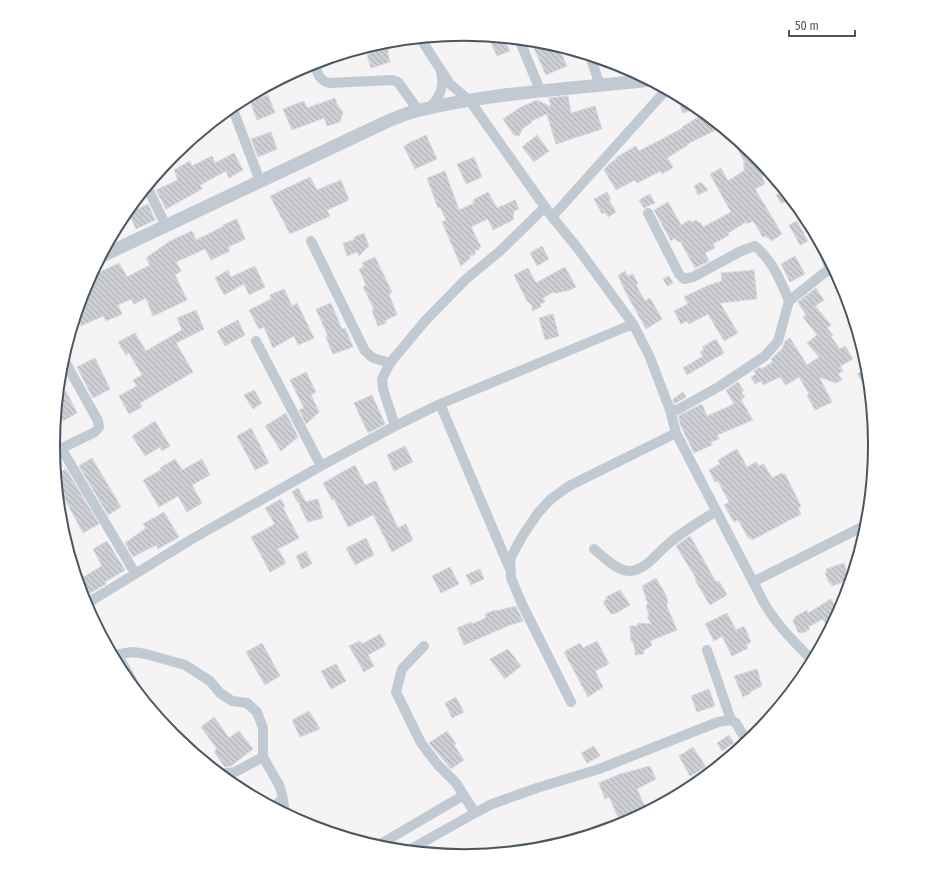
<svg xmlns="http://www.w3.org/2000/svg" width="929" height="890" font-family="'Fira Sans Condensed',sans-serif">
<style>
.building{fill:url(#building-back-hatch);stroke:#d7d9de}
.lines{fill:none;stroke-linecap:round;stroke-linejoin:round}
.minor{stroke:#c1cad2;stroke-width:10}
.tertiary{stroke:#c1cad2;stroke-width:13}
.rim{fill:none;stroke:#4a5661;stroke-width:2}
</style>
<defs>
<pattern id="building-back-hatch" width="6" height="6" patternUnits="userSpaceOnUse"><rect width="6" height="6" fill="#cdcfd5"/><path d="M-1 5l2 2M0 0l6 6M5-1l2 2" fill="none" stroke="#a8abb0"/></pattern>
</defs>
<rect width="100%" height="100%" fill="#f5f3f3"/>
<path class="building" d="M503,38L510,51L497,56L491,43Z
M542,42L558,46L567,66L546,75L533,46Z
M388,48V54L390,62L371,68L367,54Z
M268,95L275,113L257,120L250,101Z
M568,96L571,113L595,106L602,129L556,144L547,114L531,121L532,122L522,129L519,136L514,135L503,119L521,107L537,100L551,107L549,98Z
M335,98L337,104L343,112L340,122L327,126L324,118L292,130L283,109L304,101L307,108Z
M688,101L699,108L682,113L680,103Z
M705,113L722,127L687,144L688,145L667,158L673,167L671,169L662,174L661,171L637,183L635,180L616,190L604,170L609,164L616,159L615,158L636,146L639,151L683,128L682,127Z
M271,132L277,149L258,157L251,139Z
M426,135L437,159L415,169L404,147L407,144Z
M537,135L549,151L534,162L522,147Z
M743,145L755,155L766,167L769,174L762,177L765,184L755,189L782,234L771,241L768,237L767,238L766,236L763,237L753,221L747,224L746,222L728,233L729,235L713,244L715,248L705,253L709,261L695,268L680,241L678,242L675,238L671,241L654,210L668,202L681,225L690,220L691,223L696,220L698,223L700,222L703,227L731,212L710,174L721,168L728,181L745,170L743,167L745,166L743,164L745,163L737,148Z
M234,153L243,170L229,178L226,171L200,185L202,189L166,209L156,190L178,180L174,170L190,161L192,166L212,156L215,163Z
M474,157L482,177L466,184L457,164Z
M445,171L459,210L474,203L473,200L488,192L497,208L515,200L519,209L514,211L513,220L493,230L488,219L471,227L481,247H479V250H475V255H470V258L461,266L442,222L446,220L440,207L438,208L427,178Z
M310,177L317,190L341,180L349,200L327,210L330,216L290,234L270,196Z
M701,182L708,190L698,195L694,186Z
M785,190L792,200L781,203L776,195Z
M607,192L611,199L609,200L616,212L608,217L605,212L602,214L594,199Z
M650,194L655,203L644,208L639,200Z
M148,204L155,220L136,229L129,213Z
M237,219L245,239L228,247L230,251L211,260L205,249L176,262L181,271L175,275L187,300L153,316L146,298L134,304L131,299L118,305L122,314L106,321L103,316L81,326L76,315L85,288L90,277L119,263L127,277L150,265L146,258L170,241L192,231L196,240L224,226L223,225Z
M797,221L808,241L800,245L789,225Z
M364,233L369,246L359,256L357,252L347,256L343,243L354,240V237Z
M542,246L549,259L537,266L530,253Z
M795,256L805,274L790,282L781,264Z
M375,257L392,292L389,294L397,315L386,320V323L378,326L372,311L374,309L363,287L366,285L359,269L364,267L362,263Z
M255,266L265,287L249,295L244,284L224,295L215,278L228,270L231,277Z
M565,267L576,287L570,290L556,293L553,292L543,298L545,302L540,304L541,307L532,311V305L527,301L514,275L528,268L536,283Z
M754,270L757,299L720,303L738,333L724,341L708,314L689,324L687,321L681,324L674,311L688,304L684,297L709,285L722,281L721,273Z
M625,271L628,276L633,274L638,284L636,285L645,301L650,298L662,319L646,329L624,289L618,275Z
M669,276L673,283L667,286L663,279Z
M816,288L824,300L815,306L831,325L827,328L833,335L831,337L840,349L845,346L853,359L840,366L843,371L838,374L842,380L836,383L819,377L832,402L815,410L807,395L809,394L799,377L786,385L780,377L763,385L761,381L755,384L751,377L756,374L754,371L760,367L761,369L773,362L771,359L782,349L785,341L790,338L807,365L819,357L807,343L817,335L803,317L806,315L798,302Z
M284,289L292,306L297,303L314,338L298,345L294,336L273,348L264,327L259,329L249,310L271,299L270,295Z
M331,303L342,329L345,328L353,347L333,354L326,337L328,336L316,309Z
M196,310L204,329L176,343L193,372L140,403L142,407L129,414L119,396L137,386L133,380L142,375L129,353L126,355L118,342L135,333L146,351L182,330L177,318Z
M553,314L559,336L545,340L539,318Z
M238,320L245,335L225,346L217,331Z
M716,339L724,353L687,375L683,368L703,356L700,352L704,350L702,347Z
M95,358L110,389L93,398L77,367Z
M868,367L869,377L871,395L857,374Z
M306,372L316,392L311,395L319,412L306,424L299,410L304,408L290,380Z
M738,382L744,391L741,392L745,397L741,400L753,420L717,435L719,439L711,442L712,445L694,453L681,426L678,416L702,404L707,416L734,404L726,390Z
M254,390L262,403L253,409L244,395Z
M66,391L77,413L63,421L57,409L58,395Z
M683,392L686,397L674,404L673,399Z
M372,395L385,424L368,433L354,403Z
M286,413L298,437L281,451L265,426Z
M155,421L170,446L162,451L160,447L145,456L132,436Z
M251,428L269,463L255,470L237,436Z
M405,446L413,462L394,471L387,455Z
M737,449L747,467L756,462L759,466L764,464L772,478L782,473L783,475L785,474L801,506L798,508L801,514L752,540L751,538L749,539L738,520L734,522L724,505L729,502L718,481L715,482L709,470L720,464L718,460Z
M92,458L121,507L108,515L79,466Z
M175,459L182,470L202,459L210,475L192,485L202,503L187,512L178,496L159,507L143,480L161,470L160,468Z
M355,465L365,485L376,481L398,528L406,524L413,540L392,552L373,515L348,527L334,499L332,500L323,483Z
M66,469L99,524L83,533L58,486L56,475Z
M298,488L306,502L318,499L323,518L308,522L301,509L299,502L298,503L292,492Z
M281,499L285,507L283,508L299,538L278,549L286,563L270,572L251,537L275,524L265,508Z
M164,512L179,537L158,549L156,545L133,557L125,543L146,528L143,524Z
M690,536L716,582L719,581L727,595L710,605L695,580L696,578L676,546Z
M366,538L374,555L355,565L346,548Z
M107,541L125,570L105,582L106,584L83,597L78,580L102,566L93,549Z
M306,551L312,564L302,569L296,556Z
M844,563L849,580L832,586L831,583H829L825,573L827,572L826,569Z
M450,567L459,584L441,593L432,576Z
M480,569L484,579L471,585L466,575Z
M656,578L666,595L668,604H666L677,630L650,641L652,645L643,651L644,654L635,655V649L633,643L631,640L630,626H637L638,623L651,624L647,616L649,615L646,606L648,604L642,586Z
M620,590L630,605L616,613L611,614L603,602L606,600V597Z
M831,599L839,612L830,630L823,619L808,627L810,629L803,633L798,632L793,621L795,617L807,610L808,613Z
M516,606L523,621L510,625L464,645L457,628L471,622L472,624L486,618L485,614L495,610L496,611Z
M727,613L736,630L744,626L751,642L746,645L748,648L732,656L722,636L714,641L705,624Z
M380,634L386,645L368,655L374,666L364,672L349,646L360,641L362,644Z
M597,641L609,664L595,671L603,687L588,697L564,652L580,643L583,648Z
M262,643L280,676L265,685L246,652Z
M508,649L521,666L505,679L490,659Z
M336,664L346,681L331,689L321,671Z
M757,669L762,686L751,691V693L743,697L734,676Z
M709,689L715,706L697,712L691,696Z
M456,697L464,712L452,718L445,703Z
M309,711L320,729L300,737L292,720Z
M214,717L229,738L239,731L253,749L231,766L225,767L214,752L217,749L201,727Z
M447,731L456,744L454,745L464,760L451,769L429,743Z
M729,735L734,743L722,751L717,743Z
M594,746L600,756L587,763L581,753Z
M693,747L706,767L690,776L679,756Z
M650,766L656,779L637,789L646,809L637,813L636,810L630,814L618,817L609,797L605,799L599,783L620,774Z"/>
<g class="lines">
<path class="minor" d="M420,38L450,84L470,101L552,217L576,246L633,324L649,355L670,410L676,433L764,603C777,625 795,643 813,661
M519,39L540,90
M590,56L600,85
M314,63C317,72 319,81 330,83L392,80L398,82L418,110
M232,107L260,181
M429,108C439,99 445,86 441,72
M147,187L166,226
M648,213L679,274L684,279L693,277L741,251L755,246C772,260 781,281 789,301
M552,217L667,89
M813,229L828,263L846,293
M311,241L365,351L373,358L390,363
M256,341L321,466
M440,404L509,567
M670,410H677L720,386L765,356L778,341L789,301L833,266
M395,426L440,404L633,324
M61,448L135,573
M54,452L95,432L99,427L98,421L63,358
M594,549C602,556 618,572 630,571C646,570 656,554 667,545C680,533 701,521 716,511
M753,582L868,524
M86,604L192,539L321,466L395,426L383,389L382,379L390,363L425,321L466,279L499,252L545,207
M424,646L402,669L396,692L421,743L438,765L456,783L475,813
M707,650L731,720
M117,654L139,693
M113,655L133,652L146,654L185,665L210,681L220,693L232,701L247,703L257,712L263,728V757L279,785L282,794L285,813
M571,702L522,604L511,578L510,559L523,535L538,513L551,499L569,486L676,433
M220,774L235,772L263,757
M273,807L283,799
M377,846L464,795
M409,850L475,813L492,804L537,788L599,769L718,722L731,720L736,723L747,742"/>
<path class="tertiary" d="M102,256L388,121C398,117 409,112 420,110C495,92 573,89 650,80"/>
</g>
<path d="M0 0H929V890H0ZM60 445a404 404 0 1 1 808 0a404 404 0 1 1-808 0Z" fill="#fff" fill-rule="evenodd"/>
<path class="rim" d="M60 445a404 404 0 1 1 808 0a404 404 0 1 1-808 0Z"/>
<path d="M789 30v6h66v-6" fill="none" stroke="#4a5661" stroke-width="2"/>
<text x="795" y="30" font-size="12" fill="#4a5661" stroke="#ffffff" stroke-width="3" paint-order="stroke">50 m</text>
</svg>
